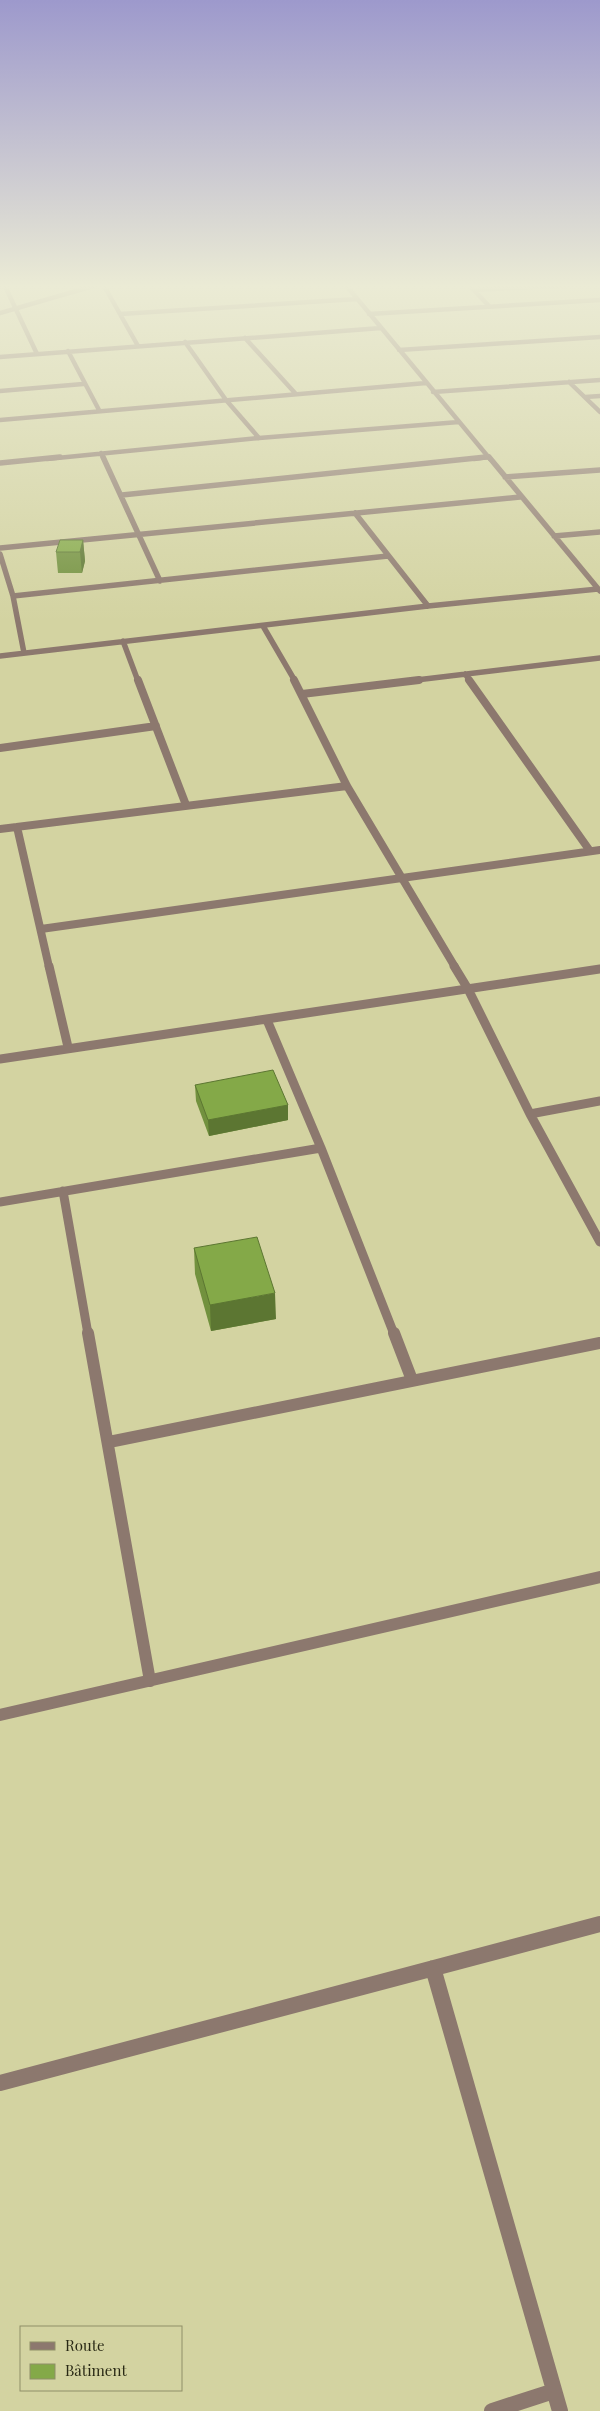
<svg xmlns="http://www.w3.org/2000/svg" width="600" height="2411" font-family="'Playfair Display',serif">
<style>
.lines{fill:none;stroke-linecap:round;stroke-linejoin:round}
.minor-far5{stroke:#8c786e;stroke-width:4.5}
.minor-far4{stroke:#8c786e;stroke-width:5.5}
.minor-far3{stroke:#8c786e;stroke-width:8}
.minor-far2{stroke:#8c786e;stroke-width:9}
.minor-far1{stroke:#8c786e;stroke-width:12}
.minor{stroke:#8c786e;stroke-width:16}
.tertiary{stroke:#8c786e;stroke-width:4.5}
.wall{fill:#72913e}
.shaded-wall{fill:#5c7632}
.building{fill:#84a948;stroke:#5c7632}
</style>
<rect width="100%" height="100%" fill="#d3d3a1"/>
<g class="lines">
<path class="minor-far5" d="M4,284L37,354
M103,284L138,346
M345,284L490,459
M468,284L489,306
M474,290L588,284
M120,314L357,299
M369,314L600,300
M245,338L295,393
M185,342L226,400L259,438
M399,350L600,337
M68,351L99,410
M0,357L381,328
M569,382L600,412
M0,391L83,384
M433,392L600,380
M585,397L600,396
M0,420L426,383
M101,453L104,459
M47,459L259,438L459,422
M474,459L488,457"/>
<path class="minor-far4" d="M103,457L160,581
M489,457L600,591
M0,463L60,457
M505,477L600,470
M122,495L486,457
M355,513L428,606
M554,536L600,532
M0,548L520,497
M0,554L13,596L24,653
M13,596L388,556
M263,626L295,681
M123,641L138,681
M0,656L428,606L598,589
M465,674L470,681
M408,681L600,658"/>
<path class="minor-far3" d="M138,680L186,805
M294,680L347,786L455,967
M469,680L590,851
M302,694L419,680
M0,748L156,726
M17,827L49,967
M0,829L347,786
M41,929L600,850"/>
<path class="minor-far2" d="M49,966L68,1047
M454,966L468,989L530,1114L600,1242
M267,1020L321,1148L394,1334
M0,1059L600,969
M530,1114L600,1101
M63,1191L88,1334
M0,1202L321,1148"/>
<path class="minor-far1" d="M88,1333L150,1681
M394,1333L412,1380
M109,1442L600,1343
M0,1715L600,1577"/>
<path class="minor" d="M433,1968L560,2411
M0,2083L600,1924
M492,2411L554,2391"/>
<path class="tertiary" d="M0,313L100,284"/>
</g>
<path class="wall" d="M83,540L85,561L82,573H58L56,552Z
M195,1085L288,1105V1120L209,1136L196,1101Z
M194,1248L276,1319L211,1331L195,1274Z"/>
<path class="shaded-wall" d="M83,540L85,561L82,573L80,552Z
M288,1105V1120L209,1136L208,1120Z
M275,1293L276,1319L211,1331L210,1305Z"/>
<path class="building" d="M60,540H83L80,552H56Z
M273,1070L288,1105L208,1120L195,1085Z
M257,1237L275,1293L210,1305L194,1248Z"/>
<linearGradient id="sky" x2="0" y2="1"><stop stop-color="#9d99cc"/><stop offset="0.46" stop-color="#ebebd5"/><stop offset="1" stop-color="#ebebd5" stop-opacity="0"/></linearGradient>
<rect width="600" height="622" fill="url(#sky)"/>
<rect x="20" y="2326" width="162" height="65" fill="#d3d3a1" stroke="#8f8f69"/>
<rect x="30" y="2342" width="25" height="8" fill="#8c786e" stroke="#8f8f69"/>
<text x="65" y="2351" font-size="15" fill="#292915">Route</text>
<rect x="30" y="2364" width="25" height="15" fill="#84a948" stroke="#8f8f69"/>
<text x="65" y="2376" font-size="15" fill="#292915">Bâtiment</text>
</svg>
